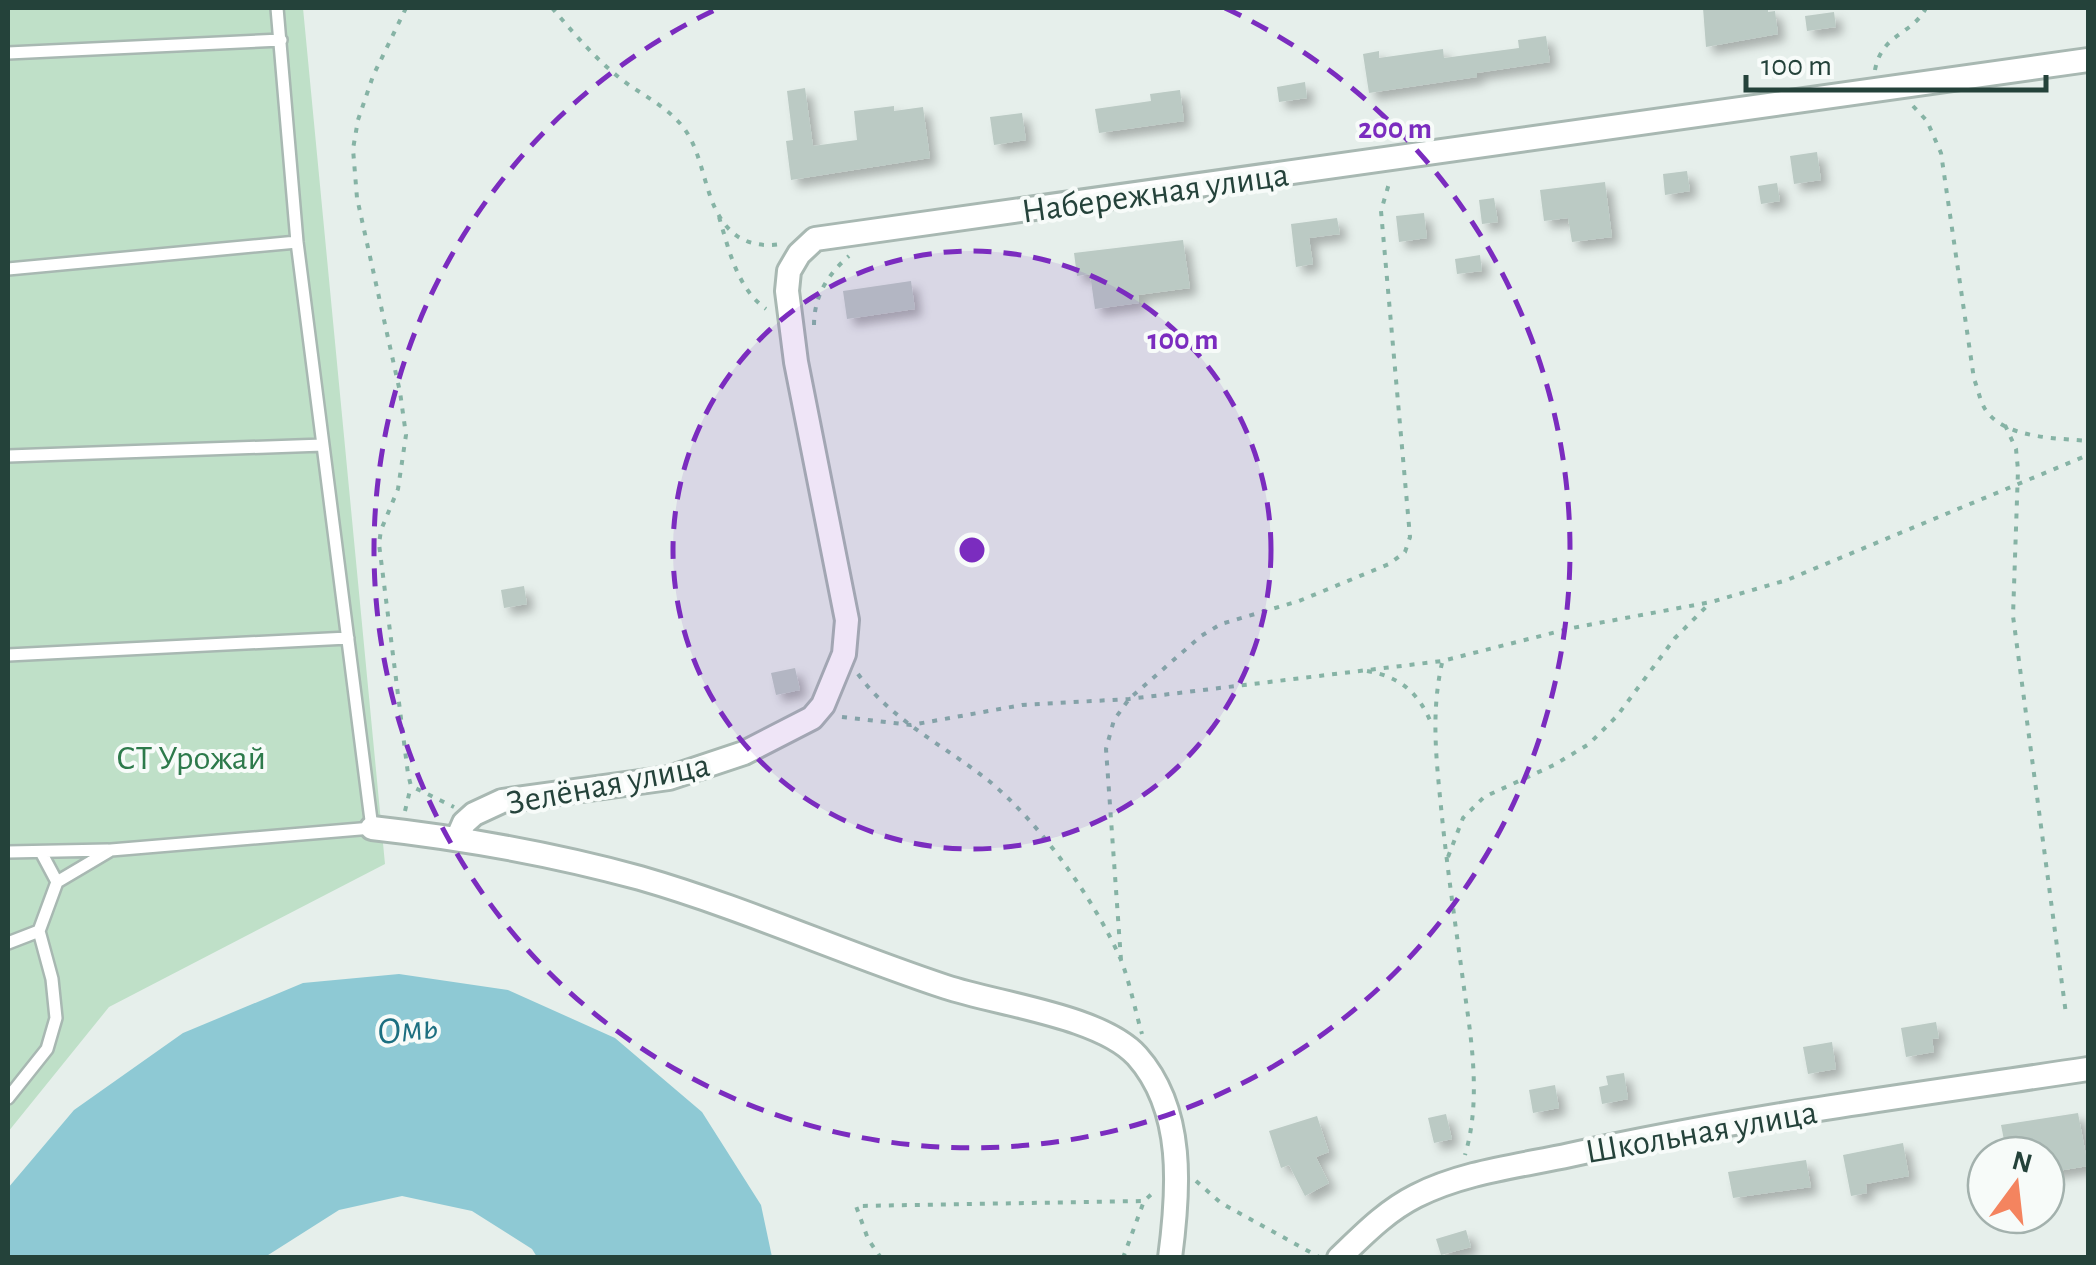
<svg xmlns="http://www.w3.org/2000/svg" width="2096" height="1265" font-family="'Alegreya Sans',sans-serif">
<style>
.green{fill:#bfe0c8}
.water{fill:#8ec9d4}
.building{fill:#bbcac4;filter:url(#shadow)}
.lines{fill:none;stroke-linecap:round;stroke-linejoin:round}
.lane-casing{stroke:#a8b8b2;stroke-width:16}
.street-casing{stroke:#a8b8b2;stroke-width:28}
.path{stroke:#86b3a5;stroke-width:4;stroke-dasharray:5 8;stroke-linecap:butt}
.lane{stroke:#fff;stroke-width:11}
.street{stroke:#fff;stroke-width:22}
.ring{fill:none;stroke:#7b2cbf;stroke-width:5;stroke-dasharray:18 12}
.labels{text-anchor:middle;stroke-width:8;stroke-linejoin:round;paint-order:stroke}
.street-label{font-size:35px;fill:#24423a;stroke:#f7fbf9}
.park-label{font-size:35px;fill:#2d7a4b;stroke:#f7fbf9}
.water-label{font-size:38px;font-style:italic;fill:#1c6f80;stroke:#f7fbf9}
.centre{fill:#7b2cbf;stroke:#f7fbf9;stroke-width:5}
.ring-label{font-size:30px;text-anchor:middle;font-weight:bold;fill:#7b2cbf;stroke:#f7fbf9;stroke-width:8;stroke-linejoin:round;paint-order:stroke}
</style>
<defs>
<filter id="shadow"><feDropShadow dx="7" dy="7" stdDeviation="5" flood-color="#0004"/></filter>
</defs>
<rect width="100%" height="100%" fill="#e6efeb"/>
<path class="green" d="M8,8H303L385,864L109,1007L8,1132Z"/>
<path class="water" d="M399,974L508,990L615,1038L702,1112L761,1205L772,1257H537L532,1249L472,1211L402,1196L339,1210L265,1257H8V1188L74,1110L183,1033L303,983Z"/>
<path class="building" d="M1703,8H1768V12L1775,11L1778,34L1706,47Z
M1834,12L1836,27L1807,31L1805,16Z
M1546,36L1550,62L1477,73V77L1369,93L1363,54L1379,51V58L1443,49L1444,58L1519,48L1518,40Z
M1305,82L1307,98L1279,102L1277,87Z
M805,88L813,146L857,140L854,111L894,106V111L923,107L930,158L791,180L786,141L793,140L787,91Z
M1180,90L1184,121L1099,133L1095,109L1151,101L1150,94Z
M1022,113L1026,140L994,145L990,117Z
M1817,152L1821,180L1794,184L1790,156Z
M1687,171L1690,191L1665,195L1663,174Z
M1605,182L1612,237L1572,242L1568,218L1544,221L1540,190Z
M1777,183L1780,201L1761,204L1758,186Z
M1494,198L1498,222L1482,224L1479,200Z
M1424,213L1427,238L1399,242L1396,216Z
M1337,218L1340,234L1309,238L1313,264L1296,267L1291,224Z
M1183,240L1190,288L1138,295L1139,303L1095,309L1090,274L1077,276L1074,253Z
M1480,255L1482,271L1457,274L1455,259Z
M911,281L915,309L847,319L843,291Z
M524,586L527,604L504,608L501,590Z
M795,668L800,690L776,695L771,673Z
M1936,1022L1939,1038L1932,1039L1934,1052L1906,1057L1901,1028Z
M1832,1042L1836,1069L1808,1074L1803,1047Z
M1624,1073L1628,1099L1602,1104L1599,1087L1608,1085L1606,1076Z
M1555,1085L1559,1108L1533,1113L1529,1090Z
M2078,1113L2088,1166L2046,1173V1150L2007,1155L2001,1125Z
M1446,1114L1452,1139L1434,1143L1428,1118Z
M1317,1116L1329,1152L1316,1157L1329,1183L1305,1196L1289,1165L1281,1168L1269,1131Z
M1903,1143L1909,1176L1866,1184L1867,1193L1851,1196L1843,1155Z
M1806,1160L1811,1187L1733,1198L1728,1172Z
M1466,1230L1471,1247L1441,1255L1436,1239Z"/>
<g class="lines">
<defs>
<path id="lane" d="M8,53L281,40
M8,269L297,242
M8,456L323,445
M8,655L348,638
M8,852L108,850
M41,852L57,882
M8,943L39,931
M8,1098L47,1049L56,1018L52,979L39,931L57,882L111,850L372,828L297,242L277,8"/>
<path id="street" d="M372,828C462,838 552,854 640,878C744,908 843,953 946,987C997,1004 1101,1016 1137,1056C1185,1110 1179,1190 1170,1258
M457,839L464,823L474,814L502,801L669,778L744,753L812,718L823,705L844,654L847,620L796,362L787,291L789,271L799,254L815,239L2088,60
M1339,1258C1363,1235 1386,1211 1416,1196C1463,1172 1519,1166 1570,1155C1741,1117 1915,1095 2088,1069"/>
</defs>
<use href="#lane" class="lane-casing"/>
<use href="#street" class="street-casing"/>
<path class="path" d="M406,8L373,76L358,120L353,149L357,198L400,392L406,435L398,489L381,530L379,544L408,774L411,786L454,807
M552,8C572,31 592,55 616,75C637,93 665,104 683,127C706,156 703,205 731,231C744,244 764,247 781,244
M1875,70C1882,33 1911,36 1926,8
M1913,106L1927,121L1941,153L1974,379C1978,389 1980,401 1985,409C2004,439 2058,438 2088,441
M719,217C729,250 737,288 766,309
M814,325C814,296 828,274 849,256
M2005,425L2016,449L2018,470L2013,616L2066,1014
M1442,663C1431,712 1436,757 1441,807C1447,868 1456,928 1464,988C1472,1042 1481,1102 1465,1155
M1367,671C1401,677 1419,693 1432,725
M858,674C891,720 945,746 989,781C1039,822 1095,900 1121,960C1130,983 1135,1010 1142,1034
M842,717L911,725L1022,705L1129,699L1442,661L1572,628L1711,602L1787,580L2088,455
M405,811L411,786
M1448,857L1463,818L1484,797L1554,765L1589,744L1617,716L1675,638L1710,603
M1121,960L1106,749L1114,720L1129,699L1201,636L1221,624L1299,601L1389,564L1405,552L1410,537L1381,211L1390,180
M1196,1181L1221,1203L1319,1257
M881,1258L868,1239L856,1206L1144,1201
M1123,1258L1144,1201L1155,1191"/>
<use href="#lane" class="lane"/>
<use href="#street" class="street"/>
</g>
<circle cx="972" cy="550" r="299" fill="#7b2cbf" fill-opacity=".12"/>
<g class="ring">
<circle cx="972" cy="550" r="299"/>
<path d="M1225 8A598 598 0 1 1 719 8"/>
</g>
<g class="labels">
<g class="street-label">
<text transform="translate(1155 192) rotate(-8)" y="12">Набережная улица</text>
<text transform="translate(608 783) rotate(-11)" y="12">Зелёная улица</text>
<text transform="translate(1701 1131) rotate(-10)" y="12">Школьная улица</text>
</g>
<g class="park-label">
<text x="191" y="769">СТ Урожай</text>
</g>
<g class="water-label">
<text transform="translate(407 1028) rotate(-6)" y="13">Омь</text>
</g>
</g>
<circle cx="972" cy="550" r="15" class="centre"/>
<g class="ring-label">
<text x="1395" y="138">200 m</text>
<text x="1183" y="349">100 m</text>
</g>
<rect width="2096" height="1265" fill="none" stroke="#24423a" stroke-width="20"/>
<g transform="translate(2016 1185) rotate(15)"><circle r="48" fill="#f7fbf9" stroke="#a3b1ad" stroke-width="2.5"/>
<path d="M0-8L18 38L0 25L-18 38Z" fill="#f4845f"/>
<text y="-15" font-size="28" font-weight="bold" text-anchor="middle" fill="#24423a">N</text>
</g>
<path d="M1746 75v15h300v-15" fill="none" stroke="#24423a" stroke-width="5"/>
<text x="1761" y="75" font-size="30" fill="#24423a" stroke="#f7fbf9" stroke-width="8" paint-order="stroke">100 m</text>
</svg>
